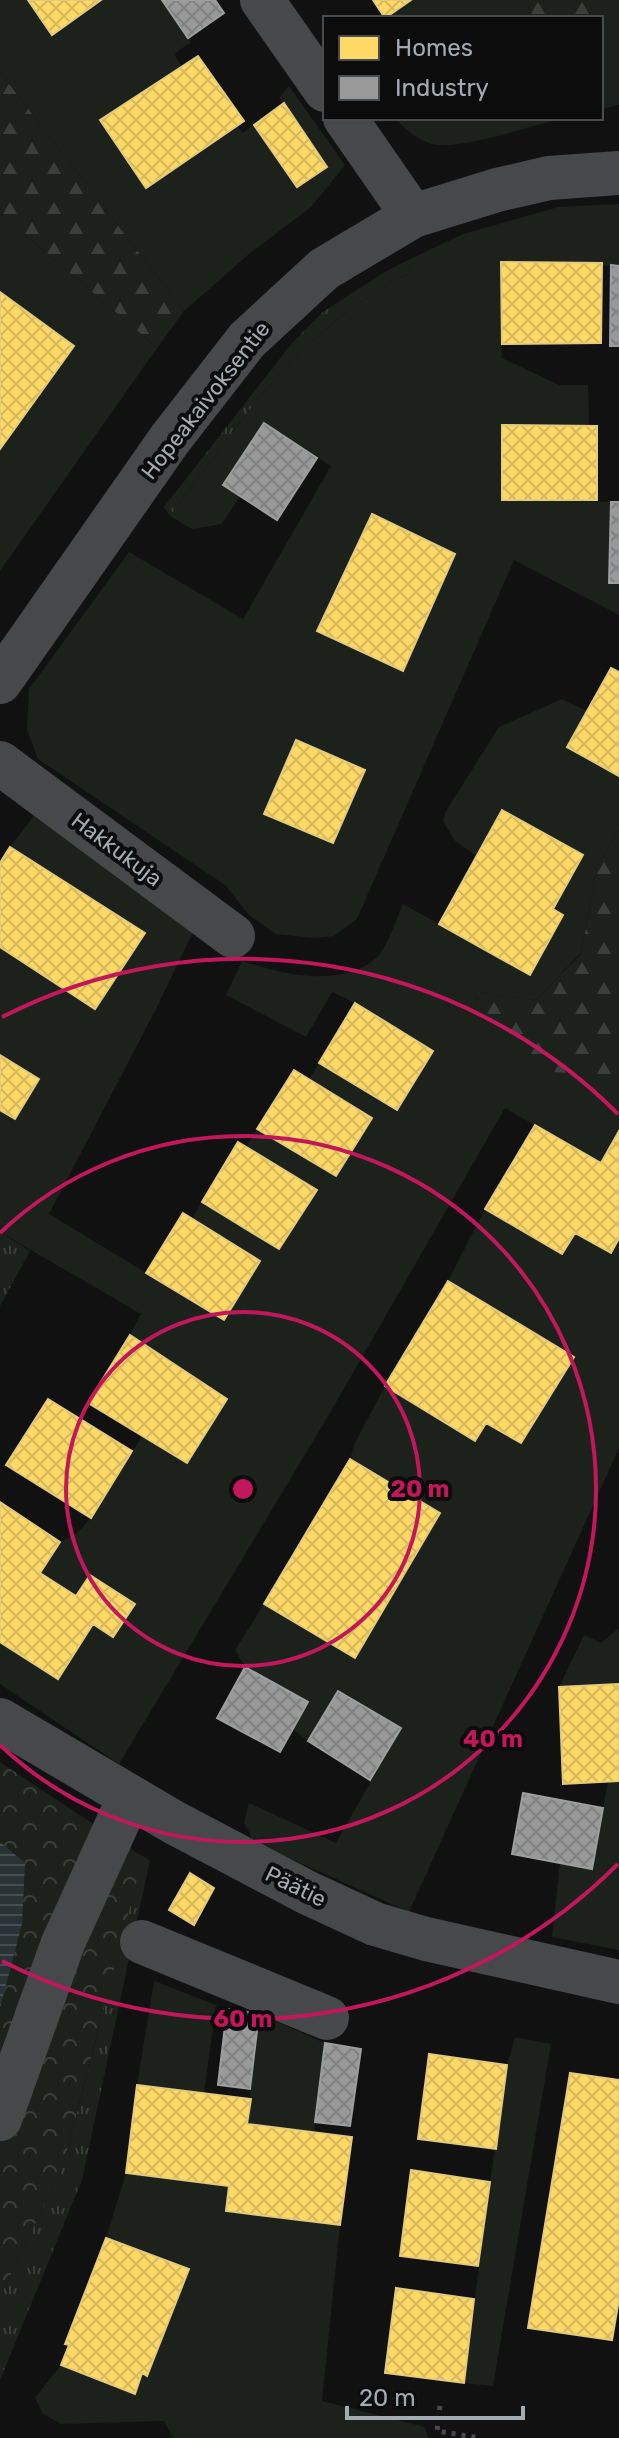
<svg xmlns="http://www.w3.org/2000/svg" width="619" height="2438" font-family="Rubik,sans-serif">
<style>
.grass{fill:url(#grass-tufts)}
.forest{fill:url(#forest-firs)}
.park{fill:url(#park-crowns)}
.garden{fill:#1c211c;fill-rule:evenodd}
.water{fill:url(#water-rules)}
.homes{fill:url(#homes-cross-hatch);stroke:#e3cb7d;stroke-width:2}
.industry{fill:url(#industry-cross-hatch);stroke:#9c9ea0;stroke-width:2}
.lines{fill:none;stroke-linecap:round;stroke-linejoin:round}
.path{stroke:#47494c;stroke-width:5;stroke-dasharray:4 6;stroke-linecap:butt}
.minor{stroke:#46484a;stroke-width:44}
.ring{fill:none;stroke:#c2185b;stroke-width:4}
.labels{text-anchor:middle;stroke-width:8;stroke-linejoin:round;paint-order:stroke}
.street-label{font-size:22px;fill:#a3abb2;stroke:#0c0c0d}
.centre{fill:#c2185b;stroke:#0c0c0d;stroke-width:4}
.ring-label{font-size:24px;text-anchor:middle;font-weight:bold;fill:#c2185b;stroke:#0c0c0d;stroke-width:8;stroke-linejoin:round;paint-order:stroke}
</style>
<defs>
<pattern id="grass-tufts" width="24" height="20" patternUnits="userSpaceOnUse" patternTransform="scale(2)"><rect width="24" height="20" fill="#1c211c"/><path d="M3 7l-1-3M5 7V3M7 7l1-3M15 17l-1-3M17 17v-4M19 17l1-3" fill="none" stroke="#3a3f3b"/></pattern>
<pattern id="forest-firs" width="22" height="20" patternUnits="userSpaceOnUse" patternTransform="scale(2)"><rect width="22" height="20" fill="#1c211c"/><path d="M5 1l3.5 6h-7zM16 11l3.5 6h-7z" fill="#3a3f3b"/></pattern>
<pattern id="park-crowns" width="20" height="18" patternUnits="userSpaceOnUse" patternTransform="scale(2)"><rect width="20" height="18" fill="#1c211c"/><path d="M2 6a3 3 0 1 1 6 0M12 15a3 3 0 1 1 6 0" fill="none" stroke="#3a3f3b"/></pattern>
<pattern id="water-rules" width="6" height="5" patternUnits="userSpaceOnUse" patternTransform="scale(2)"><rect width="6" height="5" fill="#293335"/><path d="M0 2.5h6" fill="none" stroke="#454e50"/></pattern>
<pattern id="homes-cross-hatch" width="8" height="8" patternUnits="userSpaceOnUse" patternTransform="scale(2)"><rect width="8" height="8" fill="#ffd966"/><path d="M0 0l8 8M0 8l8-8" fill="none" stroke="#d6b85c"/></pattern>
<pattern id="industry-cross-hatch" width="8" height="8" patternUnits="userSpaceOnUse" patternTransform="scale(2)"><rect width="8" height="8" fill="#999"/><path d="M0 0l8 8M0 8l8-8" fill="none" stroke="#7f8080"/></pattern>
</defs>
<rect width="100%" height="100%" fill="#111112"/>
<path class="grass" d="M406,261L410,273C299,328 243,419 170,516L164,507L292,343L323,312L383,273Z
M0,1232L30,1251L0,1306Z
M131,1850L150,1860L82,2180L0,2380V2297L63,2166L100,2025Z"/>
<path class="forest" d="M528,0H595V18H532Z
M0,72L184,311L157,348L0,213Z
M619,830V1089L526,1098L467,1034L478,992L536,1000L581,954L597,867Z"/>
<path class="park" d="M0,1762L143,1857L63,2166L0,2297Z"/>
<path class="garden" d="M0,0H28L52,34L101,0H162L191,42L174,54L182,67L100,121L146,187L237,126L243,133L254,125L297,186L327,167L279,98L289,86L345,165L311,207L249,254L184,311L0,72Z
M411,0H528L532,18H385Z
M595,0H619V105L601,109V18H595Z
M400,118H562C532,126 468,147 439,145C422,144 408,132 397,120Z
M619,204V266H602L601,263H501L502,358L559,385H588L589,426L503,500L611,502L609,582L619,583V615L514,560L357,919L334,936L314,938L276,934L249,915L225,885L38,759L27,730L29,689L129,552L243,619L331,466L264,423L223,484L240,496L222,524L192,529L170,516C242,420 299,328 410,273L406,261L463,234L558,207ZM372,514L454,554L403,671L317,631Z
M0,213L157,348L0,571Z
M562,699L587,711L568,747L619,776V830L597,867L581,953L536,1000L478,992L474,1009L528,1070L619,1077V1131L601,1163L505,1108L327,1418L119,1764L0,1684V1642L58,1679L93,1624L113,1637L90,1575L76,1596L40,1573L60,1542L77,1533L91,1518L142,1436L187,1463L227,1399L130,1335L141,1314L0,1232V1110L15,1119L39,1079L0,1055V947L95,1009L144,933L10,847L36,813L195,928L155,1011L49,1214L224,1320L260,1261L192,1219L202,1202L279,1249L316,1190L246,1147L257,1129L336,1176L372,1118L309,1079L319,1063L397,1110L433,1051L355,1003L332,992L306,1037L226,995L242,961C283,974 344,990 379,955C388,945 397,917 403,904L530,974L563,916L553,909L583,855L476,856L454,840L443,821L446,811L499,727Z
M485,1209L562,1254L575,1233L610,1253L619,1238V1448L409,1912L254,1842L244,1822L249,1803L336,1843L401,1728L338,1692L308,1741L293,1729L308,1702L245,1667L235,1650L264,1604L355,1657L440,1514L350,1459L355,1443L385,1386L474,1441L486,1423L521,1443L573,1358L448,1281Z
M619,1628V1684L559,1687L584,1635L601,1643Z
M619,1781V1950L552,1937L560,1862L592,1868L608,1782Z
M154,1981L216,2005L204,2093L137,2085Z
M259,2014L325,2043L314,2132L247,2124Z
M515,2037L551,2044L493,2386L464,2383L490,2182L507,2065Z
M126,2173L229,2186L227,2211L340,2225L322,2401L425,2427L428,2437L434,2438H173L164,2421L61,2424L43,2414L35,2398L61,2365L135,2393L142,2373L148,2375L189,2270L106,2238Z"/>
<path class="water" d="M0,1842L25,1863L22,1924L0,2008Z"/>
<path class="homes" d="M28,0H101L52,35Z
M373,0H411L385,18Z
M198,56L244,121L146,188L100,120Z
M284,103L327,167L297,187L254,125Z
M501,262L602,263L601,343L502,344Z
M0,292L74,346L0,449Z
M502,425L597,426V500H502Z
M372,514L455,554L403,671L317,631Z
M611,668L619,672V776L567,747Z
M296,740L365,770L333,843L264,814Z
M502,810L583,855L553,909L563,915L530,975L439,924Z
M10,847L145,933L95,1009L0,947V863Z
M355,1003L433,1051L397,1110L319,1063Z
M0,1055L39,1079L15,1119L0,1110Z
M294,1070L372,1118L336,1176L257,1129Z
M535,1125L601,1163L619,1131V1238L611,1253L575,1233L562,1254L485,1209Z
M238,1142L317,1190L279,1249L202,1202Z
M183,1213L260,1261L224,1320L146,1273Z
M448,1281L574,1357L521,1443L486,1423L475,1441L385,1386Z
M130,1335L227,1399L187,1463L88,1403Z
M48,1399L132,1451L91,1518L6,1465Z
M350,1459L440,1513L355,1658L264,1604Z
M0,1502L60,1542L40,1573L76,1596L90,1575L135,1604L113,1637L93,1624L58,1679L0,1642Z
M619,1684V1781L563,1784L559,1687Z
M190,1873L214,1888L194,1925L169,1910Z
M429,2054L507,2065L496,2149L418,2139Z
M570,2073L619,2080V2299L612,2340L528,2328Z
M137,2085L251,2099L247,2124L352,2137L340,2225L226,2211L229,2186L126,2173Z
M411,2170L490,2182L478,2266L400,2256Z
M106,2238L189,2269L147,2376L142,2373L135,2394L61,2365L69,2345L65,2344Z
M396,2288L474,2299L464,2383L385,2373Z"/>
<path class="industry" d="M162,0H215L224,13L188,38Z
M611,265L619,266V346H610Z
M264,423L317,458L277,520L223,485Z
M611,502H619V583H609Z
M245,1667L308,1702L280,1752L217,1718Z
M338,1691L401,1728L370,1780L308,1741Z
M523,1793L603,1808L592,1869L512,1854Z
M227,2009L259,2014L250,2089L218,2085Z
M325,2043L361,2049L350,2126L315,2122Z"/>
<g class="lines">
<path class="path" d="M440,2406L437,2431L480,2438"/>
<path class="minor" d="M262,0L325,90
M345,118L413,216
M0,682L170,439L247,340L324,269L413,216L497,190L549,178L619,173
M0,763L233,936
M0,1720L175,1823L308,1893L375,1924L426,1939L619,1982
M142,1942L327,2018
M0,2119L63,1943L129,1798"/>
</g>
<g class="ring">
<circle cx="243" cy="1489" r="177"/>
<path d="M0 1233A353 353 0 1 1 0 1745"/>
<path d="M618 1864A530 530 0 0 1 2 1961M2 1017A530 530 0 0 1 618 1114"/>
</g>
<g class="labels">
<g class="street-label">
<text transform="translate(205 400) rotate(-52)" y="8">Hopeakaivoksentie</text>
<text transform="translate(117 849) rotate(37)" y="8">Hakkukuja</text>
<text transform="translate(296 1886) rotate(26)" y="8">Päätie</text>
</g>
</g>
<circle cx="243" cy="1489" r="12" class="centre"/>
<g class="ring-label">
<text x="420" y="1497">20 m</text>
<text x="493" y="1747">40 m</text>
<text x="243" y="2027">60 m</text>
</g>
<rect x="323" y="16" width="280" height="104" fill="#0c0c0d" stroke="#484c4f" stroke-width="2"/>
<rect x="339" y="36" width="40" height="24" fill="#ffd966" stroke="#484c4f" stroke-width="2"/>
<text x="395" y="56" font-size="24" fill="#a3abb2">Homes</text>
<rect x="339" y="76" width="40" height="24" fill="#999999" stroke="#484c4f" stroke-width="2"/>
<text x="395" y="96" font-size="24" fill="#a3abb2">Industry</text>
<path d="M347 2406v12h176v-12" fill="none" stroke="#a3abb2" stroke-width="4"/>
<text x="359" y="2406" font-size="24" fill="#a3abb2" stroke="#0c0c0d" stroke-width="6" paint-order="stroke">20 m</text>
</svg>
